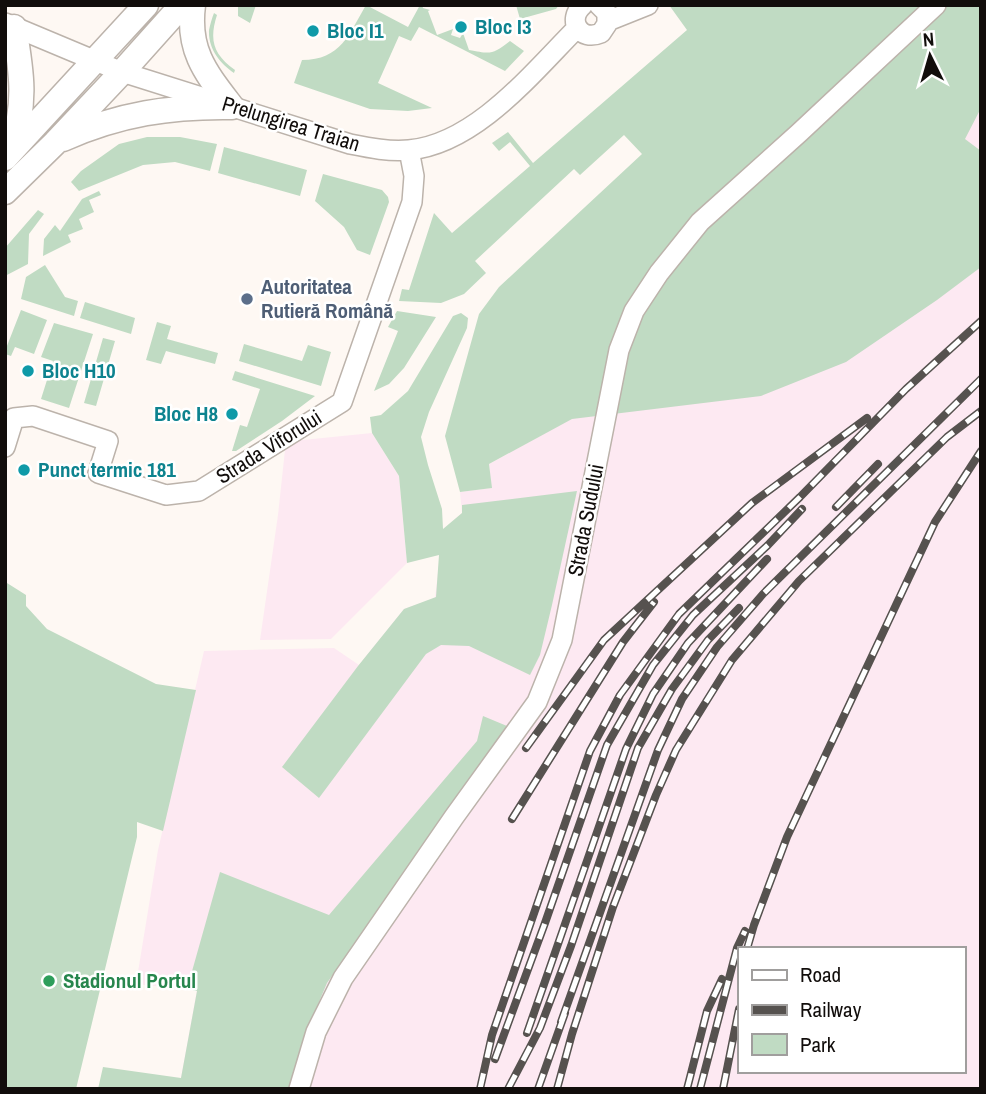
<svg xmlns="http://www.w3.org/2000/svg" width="986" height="1094" font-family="'Archivo Narrow',sans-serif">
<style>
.industrial{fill:#fde9f2;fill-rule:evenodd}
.green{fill:#c0dbc3}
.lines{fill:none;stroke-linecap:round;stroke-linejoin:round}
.minor-casing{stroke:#bcb3ab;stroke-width:22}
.major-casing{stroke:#bcb3ab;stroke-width:27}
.minor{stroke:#fff;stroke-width:19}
.major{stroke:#fff;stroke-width:24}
.rail-casing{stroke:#56524f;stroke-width:8}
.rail{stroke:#fff;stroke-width:5;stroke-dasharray:16;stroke-linecap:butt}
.culture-dot{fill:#0f9aa8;stroke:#fff;stroke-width:2.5}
.service-dot{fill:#5c6f8a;stroke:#fff;stroke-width:2.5}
.leisure-dot{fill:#2e9e5b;stroke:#fff;stroke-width:2.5}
.labels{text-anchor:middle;stroke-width:5;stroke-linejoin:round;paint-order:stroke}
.culture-label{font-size:21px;font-weight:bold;fill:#0d838f;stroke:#fff;text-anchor:start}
.street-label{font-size:21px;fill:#110d0b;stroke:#fff}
.service-label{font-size:21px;font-weight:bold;fill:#4e5e75;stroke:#fff;text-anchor:start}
.leisure-label{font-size:21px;font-weight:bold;fill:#27864d;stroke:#fff;text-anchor:start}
</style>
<rect width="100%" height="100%" fill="#fef8f3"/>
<path class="industrial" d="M981,5V1089H181V1078L197,990L136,984L158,850L204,651L334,648L359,665L404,609L435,598L443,530L462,513L460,492L491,488L489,464L540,436ZM739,949H963V1071H739Z
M372,433L399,476L407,563L331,639L260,640L278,515L285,450L293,441Z"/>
<path class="green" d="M238,5H256L250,23L238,16Z
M366,5L408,27L420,5H422L423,8L430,10L428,11L437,35L453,29L451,35L460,38L463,33L469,50C491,54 492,55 510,41L524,51L505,71L419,27L411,41L399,36L378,83L432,108L408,111L370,109L294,83L302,60C341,60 349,34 366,5Z
M516,5H559L556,9L520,19Z
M669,5H981V108L965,139L981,151V267L937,300L846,362L761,396L572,419L489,464L492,488L460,492L445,436L479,314L499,287L642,154L624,135L580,175L574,169L475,261L486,273L464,294L441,303L399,301L402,289L409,290L434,213L452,233L530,166L510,142L499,151L492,143L508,132L533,163L687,30Z
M214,13L217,15C209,40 213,54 235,70L234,73C220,63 208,49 209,30C210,25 212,18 214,13Z
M147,137H180L217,144L210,171L175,162L143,165L79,191L71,182L81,171L119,144Z
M224,147L307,170L300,196L218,173Z
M323,174L382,190L388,197L389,202L370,255L357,250L344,227L315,201Z
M99,191L101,195L89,200L94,212L79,219L83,229L68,235L71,242L43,256L44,239L55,225L60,231L82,199Z
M38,210L44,214L29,234L28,264L5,276V248Z
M45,265L65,297L78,301L74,316L21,299L26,277Z
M85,302L135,318L131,334L80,318Z
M21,310L47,320L34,354L15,347L11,356L5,354V351Z
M397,311L436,317L404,368L389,384L374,391L398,331L388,327Z
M461,313L468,318L467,328L429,412L421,437L428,465L442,509L443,529L462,513V505L577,491L552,605L540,655L530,675L469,646L441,645L426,654L319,798L282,767L358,666L404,609L436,597L439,555L407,563L399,476L372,433L370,417L381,415L408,391L453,316Z
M157,322L171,326L167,339L218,353L215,364L166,351L161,364L146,360Z
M54,323L93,334L69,408L41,399L53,361L41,357Z
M103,338L115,341L96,406L84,403Z
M244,344L302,361L308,345L331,352L321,386L239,361Z
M235,371L315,396L282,421L236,451H232L240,425L247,427L260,389L232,380Z
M7,583L26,595V606L47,629L156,684L196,690L163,831L137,822V837L76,1089H5V587Z
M483,716L507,726L327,983L303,1040L289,1089H98L103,1067L181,1078L197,991L187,989L220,872L329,915L477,741Z"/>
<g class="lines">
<defs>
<path id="minor" d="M583,5C566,20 580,42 601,33L607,24V13L599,5
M608,21L648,5
M5,23L122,72L350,144C370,148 390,152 409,150C476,144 533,72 577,28
M5,447L14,418L33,416L108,441L98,473L166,495L199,491L342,402L412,202L414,176L409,150
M299,1089L316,1032L343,978L454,817L537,702L562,640L619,350L634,311L659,273L700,222L799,133L936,5"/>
<path id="major" d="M193,5C187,51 206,73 232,107
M63,139C119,114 171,106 232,107
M10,147C28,107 21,68 14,27
M5,158L146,5
M5,192L55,143L122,72L182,5"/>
</defs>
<use href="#minor" class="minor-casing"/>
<use href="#major" class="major-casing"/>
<use href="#minor" class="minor"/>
<use href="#major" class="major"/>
<defs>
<path id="rail" d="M836,507L878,464
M526,748L604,640L752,503L867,418
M512,819L623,642L654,602
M747,949L754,925L787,837L935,522L981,451
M561,1022L658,750L682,699L717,647L763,594L981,379
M527,1033L626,749L653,694L688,643L767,559
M495,1059L545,923L607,745L653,665L693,615L768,545L802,509
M480,1089L492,1035L590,751L620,695L679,614L800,497L906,389L981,321
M508,1089L540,1028L571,946L638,748L672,689L708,640L739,608
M538,1089L565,1013
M557,1089L572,1034L613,907L656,795L676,750L732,660L799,581L947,437L981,411
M687,1089L707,1011L722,979
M700,1089L737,948L745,931
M723,1089L739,1009"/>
</defs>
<use href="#rail" class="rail-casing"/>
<use href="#rail" class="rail"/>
</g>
<g class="culture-dot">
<circle cx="461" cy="27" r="7"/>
<circle cx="313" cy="31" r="7"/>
<circle cx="28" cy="371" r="7"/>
<circle cx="232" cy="414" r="7"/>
<circle cx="24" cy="470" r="7"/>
</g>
<circle class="service-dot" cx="247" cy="299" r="7"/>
<circle class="leisure-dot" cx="49" cy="981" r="7"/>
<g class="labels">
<g class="culture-label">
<text x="475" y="34">Bloc I3</text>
<text x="327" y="38">Bloc I1</text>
<text x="42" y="378">Bloc H10</text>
<text x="218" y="421" text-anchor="end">Bloc H8</text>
<text x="38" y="477">Punct termic 181</text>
</g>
<g class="street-label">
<text transform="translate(291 124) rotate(17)" y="7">Prelungirea Traian</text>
<text transform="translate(269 447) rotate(-32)" y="7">Strada Viforului</text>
<text transform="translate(586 520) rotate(-79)" y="7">Strada Sudului</text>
</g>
<g class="service-label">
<text x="261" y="294">Autoritatea<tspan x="261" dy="24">Rutieră Română</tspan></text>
</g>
<g class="leisure-label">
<text x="63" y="988">Stadionul Portul</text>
</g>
</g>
<rect width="986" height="1094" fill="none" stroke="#110d0b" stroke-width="14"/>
<rect x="738" y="947" width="228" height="126" fill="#ffffff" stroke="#a09e9d" stroke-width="2"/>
<rect x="752" y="970" width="35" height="10" fill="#ffffff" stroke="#a09e9d" stroke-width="2"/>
<text x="800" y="982" font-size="21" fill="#110d0b">Road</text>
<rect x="752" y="1005" width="35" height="10" fill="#56524f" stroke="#a09e9d" stroke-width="2"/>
<text x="800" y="1017" font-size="21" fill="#110d0b">Railway</text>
<rect x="752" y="1034" width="35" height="21" fill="#c0dbc3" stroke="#a09e9d" stroke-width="2"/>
<text x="800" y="1052" font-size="21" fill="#110d0b">Park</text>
<g transform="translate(930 56) rotate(355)" stroke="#ffffff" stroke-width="5" paint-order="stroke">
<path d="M0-5L12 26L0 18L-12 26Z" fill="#110d0b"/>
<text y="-10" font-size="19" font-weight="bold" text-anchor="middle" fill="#110d0b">N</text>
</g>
</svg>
